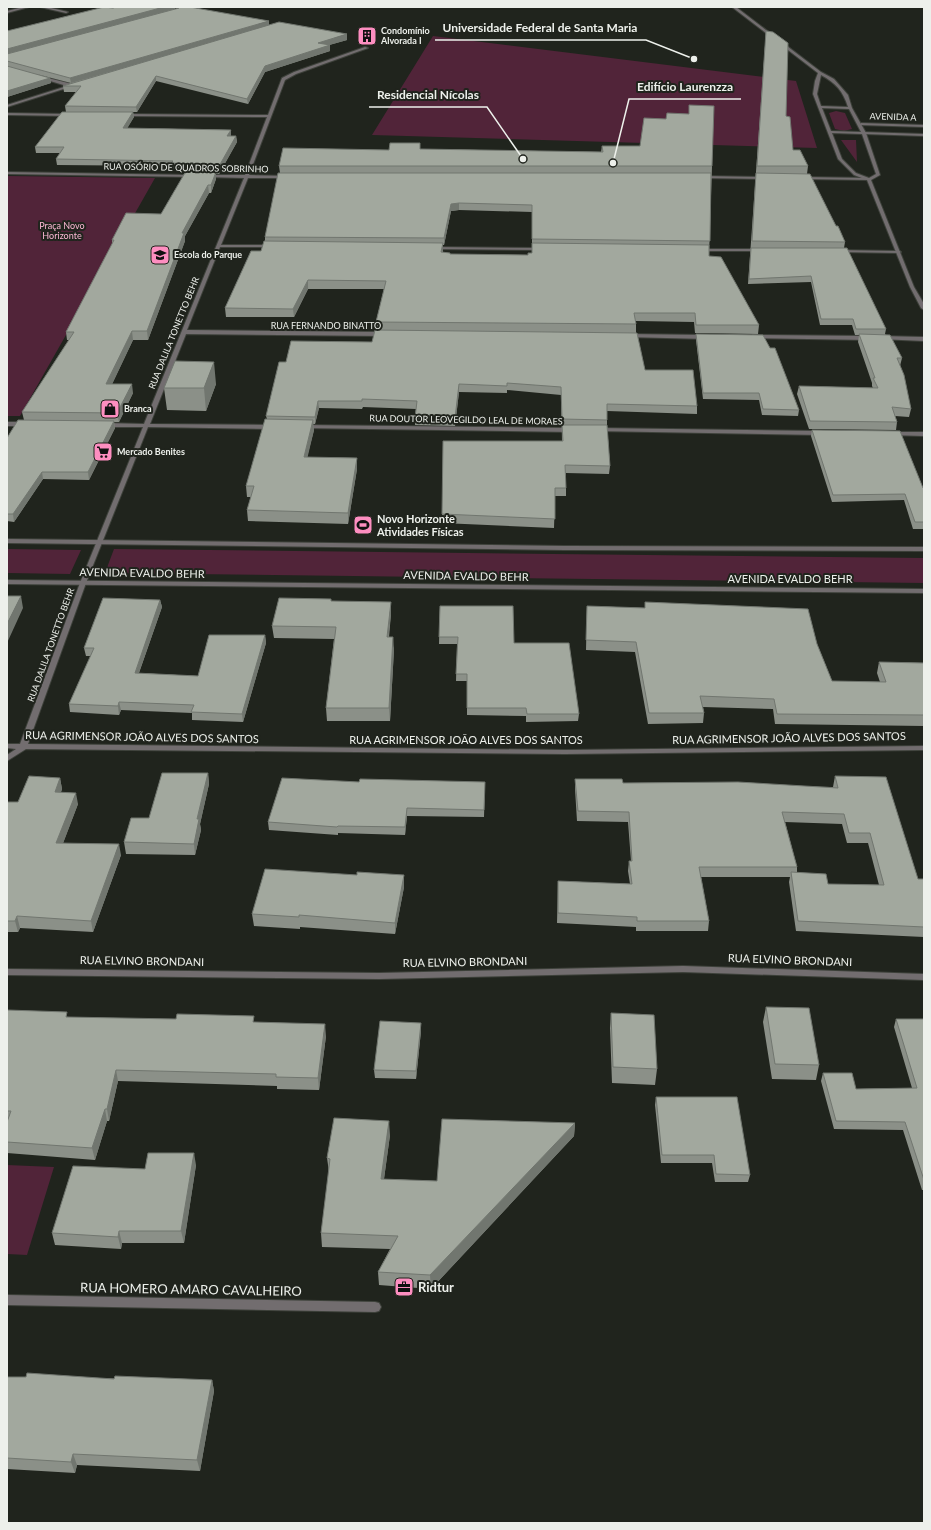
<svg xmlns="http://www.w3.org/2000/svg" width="931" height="1530" font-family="Lato,sans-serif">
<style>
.green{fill:#512439}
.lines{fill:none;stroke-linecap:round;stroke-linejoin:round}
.minor-casing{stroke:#3d413a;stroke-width:2}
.tertiary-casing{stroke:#3d413a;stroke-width:2}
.minor{fill:#726d6f;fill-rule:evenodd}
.tertiary{fill:#726d6f;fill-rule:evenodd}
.wall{fill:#8b9088;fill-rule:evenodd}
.shaded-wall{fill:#71766f}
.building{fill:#a2a89e;stroke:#71766f}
.labels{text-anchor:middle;stroke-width:4;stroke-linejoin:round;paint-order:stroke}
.far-poi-label{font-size:9px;font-weight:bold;fill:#edf0eb;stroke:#20241d;text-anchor:start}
.far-street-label{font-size:9px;fill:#edf0eb;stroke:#20241d}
.far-park-label{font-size:9px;fill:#fcb8d4;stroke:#20241d}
.poi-label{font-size:11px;font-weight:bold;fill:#edf0eb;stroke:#20241d;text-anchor:start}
.street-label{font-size:11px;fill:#edf0eb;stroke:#20241d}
.near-poi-label{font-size:13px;font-weight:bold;fill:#edf0eb;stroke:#20241d;text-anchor:start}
.near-street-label{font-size:13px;fill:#edf0eb;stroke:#20241d}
.leader{fill:none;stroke:#edf0eb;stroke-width:1.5}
.callout-dot{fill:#edf0eb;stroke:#20241d;stroke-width:1.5}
.callout-label{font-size:12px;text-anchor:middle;font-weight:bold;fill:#edf0eb;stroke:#20241d;stroke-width:4;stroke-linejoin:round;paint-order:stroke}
</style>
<rect width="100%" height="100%" fill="#20241d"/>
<path class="green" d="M433,36L796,81L817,148L372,135Z
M836,111L845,113L852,129L844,131L835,129L829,113Z
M841,140H856L857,162Z
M7,176L155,178L20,416H7Z
M7,549L81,550L70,574L7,573Z
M114,549L924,558V583L105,573Z
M7,1165L54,1167L27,1255L7,1254Z"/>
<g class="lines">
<defs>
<path id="minor" d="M23,7H29L7,13V11Z
M40,7H47L68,12L66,13Z
M365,47L368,48L296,74L285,80L249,175L288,176L290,177L288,178H248L221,245H272L274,246L272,247H220L187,330L383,332L386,334L383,336L186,334L150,424L273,425L276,427L273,429L148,427L86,583L28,744L565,750L924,746V750L565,754L26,749L7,761V755L16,749L7,748V744H20L80,583L143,427H105L102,425L105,423L144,424L244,178L206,177L204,176L206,175H245L267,117L124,116L122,115L124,114L268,115L282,78L294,72Z
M40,76L76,85L7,107V105L67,86L40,78Z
M7,113L69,114L71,115L69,116L7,115Z
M861,123L924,125V127L860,125Z
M863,132L924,134V136L864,134Z
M7,172L194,175L196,176L194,177L7,174Z
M702,176L766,177L768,178L766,179L701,178L700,177Z
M802,177L869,178L871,179L869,180L801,179L800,178Z
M432,247L542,248L544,249L542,250L430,249V248Z
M700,249H760L762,250L760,251H698V250Z
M836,250L899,251L901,252L899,253L838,252L836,251Z
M627,334L707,335L710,337L707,339L625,337L624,336Z
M753,335L869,336L872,338L869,340L751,338L750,337Z
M881,336L924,337V341L879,339V337Z
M7,422H25L28,424L25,426H7Z
M303,425L571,428L574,430L571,432L301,428L300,427Z
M597,428L821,431L824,433L821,435L595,431L594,430Z
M891,432H924V436L889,435L888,434Z
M683,966L924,974V980L683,972L379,979L7,975V969L379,973Z
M7,1295L375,1302L379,1303L381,1307L379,1311L375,1312L7,1305Z"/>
<path id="tertiary" d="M732,7H736L821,72L834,79L848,95L852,108L866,133L880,175L871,180L914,287L924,304V310L921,308L910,287L867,180L854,175L838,159L813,94L815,81L818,73ZM821,75C836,83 843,91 848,107L821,106L817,94ZM822,108L849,109L861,132L831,131ZM832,133L862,134L876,174L869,178L856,173L842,159Z
M7,539L565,546L924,547V551L565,550L7,543Z
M7,580L924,589V593L7,584Z"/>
</defs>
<use href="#minor" class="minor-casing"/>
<use href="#tertiary" class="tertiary-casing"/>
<use href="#minor" class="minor"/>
<use href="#tertiary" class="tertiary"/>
</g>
<path class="wall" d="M113,8L175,9L347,40L329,45H330V51L265,72L248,104L156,81L137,112H133L134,117L127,128L231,130V135L230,136H236L237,142L219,174H216V179L211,193H209L185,236V241L148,340H133L112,384L133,393L119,422H114L115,428L89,480L43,479L14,522L7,521V438L24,420L22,412L69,340H67L66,332L112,244V240L161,214L190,171L189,169H172V166L57,165L56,159L60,153H36L35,147L66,112L65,106L76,92H64L63,86L71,83L36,74L50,78L51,83L7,97V31Z
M766,31L793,150L808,166L807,174L845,242L844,248L886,329L885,334L902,358L900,366L911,409L909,417L895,416L897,422L896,430L809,429L797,394L799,386L873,388L872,386V383L858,342L859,335H855L852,325H820L811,282L748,284Z
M420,143V149L601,152L602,146L712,166L709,256L759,325L758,334L695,333L694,322L636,321V333L645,370L697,406V414L607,411V425L610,466L609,474L566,473V496H555L554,528L442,523V514L562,441L561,395L507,390V393L459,392L455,426L415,425L416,409L363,407L362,409L319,408L315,424H313L314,430L307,457L357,458V469L348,524L248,521L247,510L251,497H247L246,486L267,419L266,416L286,362L372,342L377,330L376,322L384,289H308L294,317H226L225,308L261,251L265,241V237L280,173L279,166L389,150ZM459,210L532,212V253L528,255L450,254L443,252V245H444L451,211Z
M696,334L799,410L798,416L762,415L759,400L703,399L696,340Z
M216,384L206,411L167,410L164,388Z
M812,430L924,488V529H913L904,500L832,502L811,436Z
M160,600L162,607L139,673L198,676L265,635L266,643L243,722L192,720V713L121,710L119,715L70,712L69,704L91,656H86L84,648Z
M331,601L391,614L389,637L394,649L390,721H327L326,708L334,639L274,638L272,626Z
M645,602L817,644L832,681L880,682L877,673L879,662L924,663V726L775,724L773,709L703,707L704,713L703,723L648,724L635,652L586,650L587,606L645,608Z
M440,606L514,643L579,714L578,721L526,722V716L467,715V681H456L457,644H439Z
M208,773L209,784L200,824L201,830L195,855L126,854L124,842L149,818Z
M835,776L918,879H924V937L796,931L789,882L790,877H701L709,921L708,931H636V927L557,923L558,881L630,884L628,871L629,861H631L628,822L577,821L575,789V779L623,783L833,787ZM785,822L842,824L847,843H868L879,885L828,884L797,873V867Z
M60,778L62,789L61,792L78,804L63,843L121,855L93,932L20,928L18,932H7V802H18Z
M359,782H485L484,817L407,816L405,835L338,833V835L269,830L268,822Z
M357,875H404V887L395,934L300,927V929L254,926L252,914Z
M766,1007L819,1065L816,1080L772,1079L763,1022Z
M7,1010L69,1017L255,1022L326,1036L319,1090L277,1089V1086L118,1081L109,1121H107L95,1160L7,1153Z
M611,1013L657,1069L655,1085L612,1083L610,1028Z
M896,1019H924V1190H922L903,1130L834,1129L821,1081L823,1073L856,1089L912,1088L894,1027Z
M421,1031L416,1079L375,1078L374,1070Z
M656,1097L750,1175L748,1182H715L712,1163H661L655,1105Z
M575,1123L574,1136L431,1289L379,1285L378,1272L390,1249L322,1247L321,1233L329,1172L327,1158L390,1135L384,1179L437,1181Z
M196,1165L184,1243H122L121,1249L55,1245L52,1233L145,1169Z
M7,1377L212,1380L214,1391L200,1471L77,1465L75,1473L7,1469Z"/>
<path class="shaded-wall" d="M164,7H175V9L7,54V49Z
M269,21V26L71,83L70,78Z
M347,34V40L319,48L318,43Z
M330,45V51L265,72L248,104L247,99L265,66Z
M156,76V81L137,112L136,107Z
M50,78L51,83L7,97V91Z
M133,112L134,117L124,134L123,128Z
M231,130V135L228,142L227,136Z
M236,136L237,142L219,174L218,168Z
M216,172V179L211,193V185Z
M208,185L209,193L185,236V241L148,340L147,331L182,233Z
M459,203V210L451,211L444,245V238L451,204Z
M443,243V250L441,260V252Z
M308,280V289L294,317L293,309Z
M132,331L133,340L108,393L106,384Z
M214,362L216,384L206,411L204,388Z
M132,384L133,393L119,422L117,413Z
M459,384V392L455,426V418Z
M318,401L319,408L315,424V417Z
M313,420L314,430L305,468L304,457Z
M114,421L115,428L89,480L88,472Z
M357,458V469L348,524V513Z
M42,472L43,479L14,522L13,514Z
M21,596L23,608L7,643V624Z
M160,600L162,607L136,681L135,673Z
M391,602V614L387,649V637Z
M265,635L266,643L243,722L242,714Z
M393,637L394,649L390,721L389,708Z
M119,702L121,710L119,715L118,706Z
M208,773L209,784L200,824L201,830L195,855L194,844L197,819Z
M60,778L62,789L57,803L55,792Z
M76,793L78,804L59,854L56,843Z
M407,808V816L405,835V827Z
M119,844L121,855L93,932L91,921Z
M404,875V887L395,934V923Z
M17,916L20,928L18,932L15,921Z
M421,1023V1031L416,1079V1071Z
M325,1024L326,1036L319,1090L318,1078Z
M116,1070L118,1081L109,1121L107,1109Z
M105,1109L107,1121L95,1160L92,1148Z
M389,1121L390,1135L382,1193L381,1179Z
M575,1123L574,1136L431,1289L430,1275Z
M194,1153L196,1165L184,1243L181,1231Z
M119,1231L122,1243L121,1249L118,1237Z
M212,1380L214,1391L200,1471L197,1460Z
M73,1454L77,1465L75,1473L71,1462Z"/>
<path class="building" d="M104,7L113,8L116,7H164L7,49V31Z
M179,7H190L269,21L70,78L7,61V54L179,8Z
M279,22L347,34L318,43L330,45L265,66L247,99L156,76L136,107L65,106L81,86H63Z
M766,31L773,32L788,43L786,116L790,117L793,150H800L808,166H757Z
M7,66L50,78L7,91Z
M689,105L714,106L712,166H279L283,148L389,150L390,143H420V149L603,152L602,146H640L644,118L666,119L667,113L689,114Z
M62,112H133L123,128L231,130L227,136H236L218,168H189L192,164L171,163L173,161L56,159L64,147H35Z
M186,171L216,172L211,185H208L182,233H184L147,331H132L106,384H132L117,413L22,412L74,332H66L114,240H112L126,213L161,214Z
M278,173H711L710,241L532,239V205L459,203L451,204L444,238L265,237Z
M756,173L810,174L836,226H838L845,242L752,241Z
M264,241L443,243L441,252L450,253V254L528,255V253H532V243L709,245V256L721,257L759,325H696L695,313H634L636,324L376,322L386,281L308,280L293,309L225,308L251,251H261Z
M751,248H847L886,329H856L853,319H821L811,276L749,279Z
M375,330L637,333L645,370H693L697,406L607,404V420L562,419L561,387L507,383V386L459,384L455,418H415L417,401L362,399V401H318L315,417L266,416L279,362H286L291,341L372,342Z
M696,334L763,335L770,348H775L799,410L763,409L759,393H703Z
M859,334L890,335L902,358H897L904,375L911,409L892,407L897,422L810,421L799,386L878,388L873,378H875Z
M175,361L214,362L204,388H164Z
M265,419L313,420L304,457L357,458L348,513L247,510L254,486H246Z
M18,420L114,421L88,472H42L13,514H7V438Z
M562,425H607L610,466L565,465L566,488H555V519L442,514L443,441H563Z
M812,430L900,431L923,488H924V522H915L905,494L833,495Z
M7,596H21L7,624Z
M103,598L160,600L135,673L198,676L209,635H265L242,714L191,712L194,705L119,702L118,706L69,704L94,648H84Z
M279,598L331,599V601L391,602L387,637H393L389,708H326L336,627L272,626Z
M645,602L808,609L817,644L832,681L886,682L879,662L924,663V715L777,714L774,699L700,696L704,713H649L636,642L586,640L587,606L645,608Z
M440,606H513L514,643H569L579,714H527L526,708H467V674H456L458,637H439Z
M162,773H208L197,819H199L194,844L124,842L131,818H149Z
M29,776L60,778L55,792L76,793L56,843L119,844L91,921L17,916L15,921H7V802H18Z
M835,776L886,777L918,879H924V927L798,921L791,872L826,874L828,884L884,885L870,833H849L844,814L782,812L797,867H699L709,921H637V917L558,913V881L632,884L629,861H632L629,812L578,811L575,779H622L623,783L738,782L838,788Z
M282,778L359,782L360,779L485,782L484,810L407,808L405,827L338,826L337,827L268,822Z
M265,869L357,875V872L404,875L395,923L299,915V917L252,914Z
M766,1007L809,1008L819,1065L775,1064Z
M7,1010L67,1012L66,1017L176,1019L177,1014L254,1016L253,1022L325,1024L318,1078L276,1077V1074L116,1070L107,1109H105L92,1148L7,1142V1122L11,1111H7Z
M611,1013L654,1015L657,1069L613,1067Z
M896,1019H924V1180L905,1122L836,1121L823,1073H852L856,1089L917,1088Z
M380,1021L421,1023L416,1071L374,1070Z
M656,1097H737L750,1175L716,1174L714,1155H662Z
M334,1118L389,1121L381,1179L437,1181L442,1119L575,1123L430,1275L378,1272L398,1236L321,1233L330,1159L327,1158Z
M148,1153H194L181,1231H119L118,1237L52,1233L73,1166L145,1169Z
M27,1373L114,1379L115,1376L212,1380L197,1460L73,1454L71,1462L7,1458V1377H26Z"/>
<defs>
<symbol id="building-square" viewBox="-11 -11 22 22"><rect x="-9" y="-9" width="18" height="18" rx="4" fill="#fd8ec0" stroke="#20241d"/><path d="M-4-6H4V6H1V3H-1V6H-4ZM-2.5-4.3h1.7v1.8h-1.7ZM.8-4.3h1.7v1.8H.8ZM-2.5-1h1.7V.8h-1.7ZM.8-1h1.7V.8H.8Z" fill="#111"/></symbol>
<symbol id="school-square" viewBox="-11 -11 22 22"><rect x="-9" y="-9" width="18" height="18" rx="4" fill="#fd8ec0" stroke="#20241d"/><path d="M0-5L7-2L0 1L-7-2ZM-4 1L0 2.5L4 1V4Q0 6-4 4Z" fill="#111"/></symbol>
<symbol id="shop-square" viewBox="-11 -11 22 22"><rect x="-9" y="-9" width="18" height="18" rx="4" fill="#fd8ec0" stroke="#20241d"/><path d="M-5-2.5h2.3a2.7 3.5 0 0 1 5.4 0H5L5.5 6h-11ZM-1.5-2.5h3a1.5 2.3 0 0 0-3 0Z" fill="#111"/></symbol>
<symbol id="supermarket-square" viewBox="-11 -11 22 22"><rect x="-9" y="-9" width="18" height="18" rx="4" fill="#fd8ec0" stroke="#20241d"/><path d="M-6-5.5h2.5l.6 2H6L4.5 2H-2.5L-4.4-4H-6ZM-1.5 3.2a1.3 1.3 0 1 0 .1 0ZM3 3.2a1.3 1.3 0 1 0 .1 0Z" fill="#111"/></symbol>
<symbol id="stadium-square" viewBox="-11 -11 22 22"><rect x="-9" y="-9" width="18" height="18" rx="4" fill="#fd8ec0" stroke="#20241d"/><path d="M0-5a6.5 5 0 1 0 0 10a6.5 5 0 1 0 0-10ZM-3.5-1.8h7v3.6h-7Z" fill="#111"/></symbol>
<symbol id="office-square" viewBox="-11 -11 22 22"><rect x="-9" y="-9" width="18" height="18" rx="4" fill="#fd8ec0" stroke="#20241d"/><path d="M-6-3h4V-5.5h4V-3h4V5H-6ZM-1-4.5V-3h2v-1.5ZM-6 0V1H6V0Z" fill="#111"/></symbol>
</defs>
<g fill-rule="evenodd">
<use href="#building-square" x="356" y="25" width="22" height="22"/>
<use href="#school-square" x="149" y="244" width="22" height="22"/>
<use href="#shop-square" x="99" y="398" width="22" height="22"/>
<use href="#supermarket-square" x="92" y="441" width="22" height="22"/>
<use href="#stadium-square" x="352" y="514" width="22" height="22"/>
<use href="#office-square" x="393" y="1276" width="22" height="22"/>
</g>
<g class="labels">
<g class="far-poi-label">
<text x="381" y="34">Condomínio<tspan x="381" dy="10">Alvorada I</tspan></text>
<text x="174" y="258">Escola do Parque</text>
<text x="124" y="412">Branca</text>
<text x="117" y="455">Mercado Benites</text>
</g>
<g class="far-street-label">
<text transform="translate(893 117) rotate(2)" y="3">AVENIDA A</text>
<text transform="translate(186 168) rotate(1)" y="3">RUA OSÓRIO DE QUADROS SOBRINHO</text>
<text x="326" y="329">RUA FERNANDO BINATTO</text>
<text transform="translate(174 333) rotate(-68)" y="3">RUA DALILA TONETTO BEHR</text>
<text transform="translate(466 420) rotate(1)" y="3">RUA DOUTOR LEOVEGILDO LEAL DE MORAES</text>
<text transform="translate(51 645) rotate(-70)" y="3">RUA DALILA TONETTO BEHR</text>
</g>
<g class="far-park-label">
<text x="62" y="229">Praça Novo<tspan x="62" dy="10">Horizonte</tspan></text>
</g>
<g class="poi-label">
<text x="377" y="523">Novo Horizonte<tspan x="377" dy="13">Atividades Físicas</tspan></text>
</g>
<g class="street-label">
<text transform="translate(142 573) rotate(1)" y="4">AVENIDA EVALDO BEHR</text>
<text transform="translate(466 576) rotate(1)" y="4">AVENIDA EVALDO BEHR</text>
<text x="790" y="583">AVENIDA EVALDO BEHR</text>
<text transform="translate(142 737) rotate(1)" y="4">RUA AGRIMENSOR JOÃO ALVES DOS SANTOS</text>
<text transform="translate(789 738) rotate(-1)" y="4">RUA AGRIMENSOR JOÃO ALVES DOS SANTOS</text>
<text x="466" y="744">RUA AGRIMENSOR JOÃO ALVES DOS SANTOS</text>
<text transform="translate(790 960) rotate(2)" y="4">RUA ELVINO BRONDANI</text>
<text transform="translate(142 961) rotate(1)" y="4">RUA ELVINO BRONDANI</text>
<text transform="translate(465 962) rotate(-1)" y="4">RUA ELVINO BRONDANI</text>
</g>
<g class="near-poi-label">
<text x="418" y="1292">Ridtur</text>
</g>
<g class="near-street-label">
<text transform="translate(191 1289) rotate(1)" y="5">RUA HOMERO AMARO CAVALHEIRO</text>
</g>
</g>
<path class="leader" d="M694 59L646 40H435M613 163L629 99H741M523 159L487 107H369"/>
<g class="callout-dot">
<circle cx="694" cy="59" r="4"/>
<circle cx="613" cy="163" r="4"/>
<circle cx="523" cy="159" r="4"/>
</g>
<g class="callout-label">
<text x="540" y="32">Universidade Federal de Santa Maria</text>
<text x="685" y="91">Edifício Laurenzza</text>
<text x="428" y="99">Residencial Nícolas</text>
</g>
<rect width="931" height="1530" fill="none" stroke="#edf0eb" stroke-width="16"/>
</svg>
